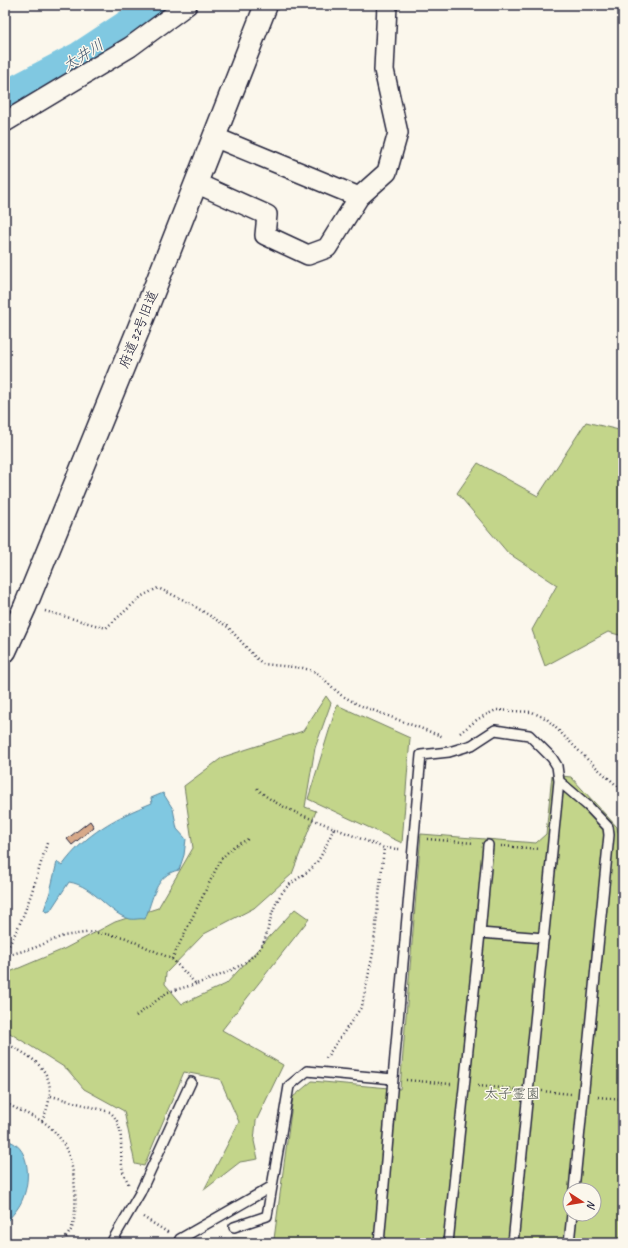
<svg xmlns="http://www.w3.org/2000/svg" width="628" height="1248" font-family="Caveat,'Klee One',sans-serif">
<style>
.green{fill:#c3d58a;stroke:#727c62;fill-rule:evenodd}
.water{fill:#80c8e1;stroke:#5a869f}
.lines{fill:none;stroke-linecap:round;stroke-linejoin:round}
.river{stroke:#80c8e1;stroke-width:34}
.building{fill:#d7a989;stroke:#22223b}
.lane-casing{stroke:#22223b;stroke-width:12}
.street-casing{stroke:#22223b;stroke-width:22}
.secondary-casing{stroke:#22223b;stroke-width:25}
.path{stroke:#22223b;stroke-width:2.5;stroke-dasharray:1 3;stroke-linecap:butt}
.lane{stroke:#fbf7ec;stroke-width:9}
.street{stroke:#fbf7ec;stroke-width:19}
.secondary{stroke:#fbf7ec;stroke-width:22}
.labels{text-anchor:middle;stroke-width:3;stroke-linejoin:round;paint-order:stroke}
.street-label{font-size:14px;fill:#22223b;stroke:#fbf7ec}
.park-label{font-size:14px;fill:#525853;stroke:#fbf7ec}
.water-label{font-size:15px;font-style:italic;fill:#3e546d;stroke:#fbf7ec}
</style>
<rect width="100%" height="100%" fill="#fbf7ec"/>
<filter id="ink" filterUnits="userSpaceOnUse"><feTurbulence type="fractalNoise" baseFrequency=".025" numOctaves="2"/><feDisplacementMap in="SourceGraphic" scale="8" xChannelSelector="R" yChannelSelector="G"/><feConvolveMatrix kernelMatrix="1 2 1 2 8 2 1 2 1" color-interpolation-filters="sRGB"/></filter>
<g filter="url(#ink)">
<path class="green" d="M586,422L623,431V636L608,632L545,666L532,630L557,585L508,553L457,493L478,463L538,496Z
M326,696L331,703L315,748L305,807L316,811L292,874L254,908L204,934L166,973L165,984L182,1004L226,984L295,909L309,919L222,1030L283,1065L256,1121L254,1141L258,1159L240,1162L204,1190L239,1122L220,1079L184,1072L144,1166L135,1164L124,1111L84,1089L67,1069L5,1030V974L64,949L115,922L158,908L193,848L184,786L223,757L303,731Z
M337,705L410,738L402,843L308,799Z
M552,775L571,777L617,827L618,832L623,833V1243H229L232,1238L274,1239L293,1097L312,1081L400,1089L421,834L536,843L546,834ZM570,1190H594V1214H570Z"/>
<path class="water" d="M163,793L173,809L177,829L186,839L184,855L179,870C155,874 153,900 145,919C140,918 134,920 130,919C108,914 95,886 69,882L50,911L46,912L44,910L50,892L57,862L62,866C86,833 115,818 152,803L151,798Z
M5,1140C30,1144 31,1179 23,1198C20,1207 12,1216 5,1223Z"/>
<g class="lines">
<path class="river" d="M5,98L81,58L149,13L157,5"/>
</g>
<path class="building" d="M90,821L94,827L72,845L67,839Z"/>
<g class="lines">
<defs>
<path id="lane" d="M559,781L588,806L608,827L609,835L574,1190
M480,933L488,845
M393,1079L421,755L449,752L472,745L495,730L529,735L552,758L557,766L559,781L513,1243
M234,1227L267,1216L289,1086L307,1071L393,1079L379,1243
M111,1243L140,1193L191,1082
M178,1243L180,1239L271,1187
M448,1243L480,933L544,938
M569,1243L572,1214"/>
<path id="street" d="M5,122L130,47L187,5
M214,137L359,197
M196,183L267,215L265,235L308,255L327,248L359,197L387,172L398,133L384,70L387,5"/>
<path id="secondary" d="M5,651L25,607L139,328L266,5"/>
</defs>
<use href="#lane" class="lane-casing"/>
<use href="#street" class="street-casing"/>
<use href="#secondary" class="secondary-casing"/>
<path class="path" d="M45,611L106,628L142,596L158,588L186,601L228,627L255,657L263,664L303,668L316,672L341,695L359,705L444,737
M460,733L478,719L496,710L532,712L547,719L587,759L623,791
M334,828L384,848L400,849
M427,839L474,843
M501,846L540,849
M5,952C25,920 36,879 47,843
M5,956L34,948L63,936L92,932L124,937L172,959L196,984C219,976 256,964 265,939C270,923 272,907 282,893C290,881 305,876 314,866C323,855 328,841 334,828C311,818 272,806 256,787
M172,959L221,859L233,847L248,839
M136,1016L168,992L196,984
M5,1043C42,1061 62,1078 42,1121L5,1103
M326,1058L362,1006L373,953L384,848
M406,1080L451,1084
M478,1086L515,1089
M542,1091L571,1094
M51,1096L110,1112C127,1127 118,1151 123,1171C124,1175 127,1180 129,1185
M598,1097L623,1099
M42,1121C53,1128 62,1139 67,1151C75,1168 79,1213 71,1230C68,1234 65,1239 62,1243
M143,1217L169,1233
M223,1243L227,1238"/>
<use href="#lane" class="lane"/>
<use href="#street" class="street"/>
<use href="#secondary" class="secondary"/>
</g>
</g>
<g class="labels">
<g class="street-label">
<text transform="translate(138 329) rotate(-68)" y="5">府道32号旧道</text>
</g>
<g class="park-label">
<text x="512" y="1098">太子霊園</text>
</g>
<g class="water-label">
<text transform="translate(83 55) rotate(-32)" y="5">太井川</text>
</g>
</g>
<rect width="628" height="1248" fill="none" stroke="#fbf7ec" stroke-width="20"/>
<rect x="10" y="10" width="608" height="1228" fill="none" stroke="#22223b" stroke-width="1.5" filter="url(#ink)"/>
<g transform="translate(582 1202) rotate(102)"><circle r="19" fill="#fbf7ec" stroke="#a4a2a5"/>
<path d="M0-3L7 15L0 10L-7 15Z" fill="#c8321e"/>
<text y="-6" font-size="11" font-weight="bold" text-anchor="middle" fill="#22223b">N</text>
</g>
</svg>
